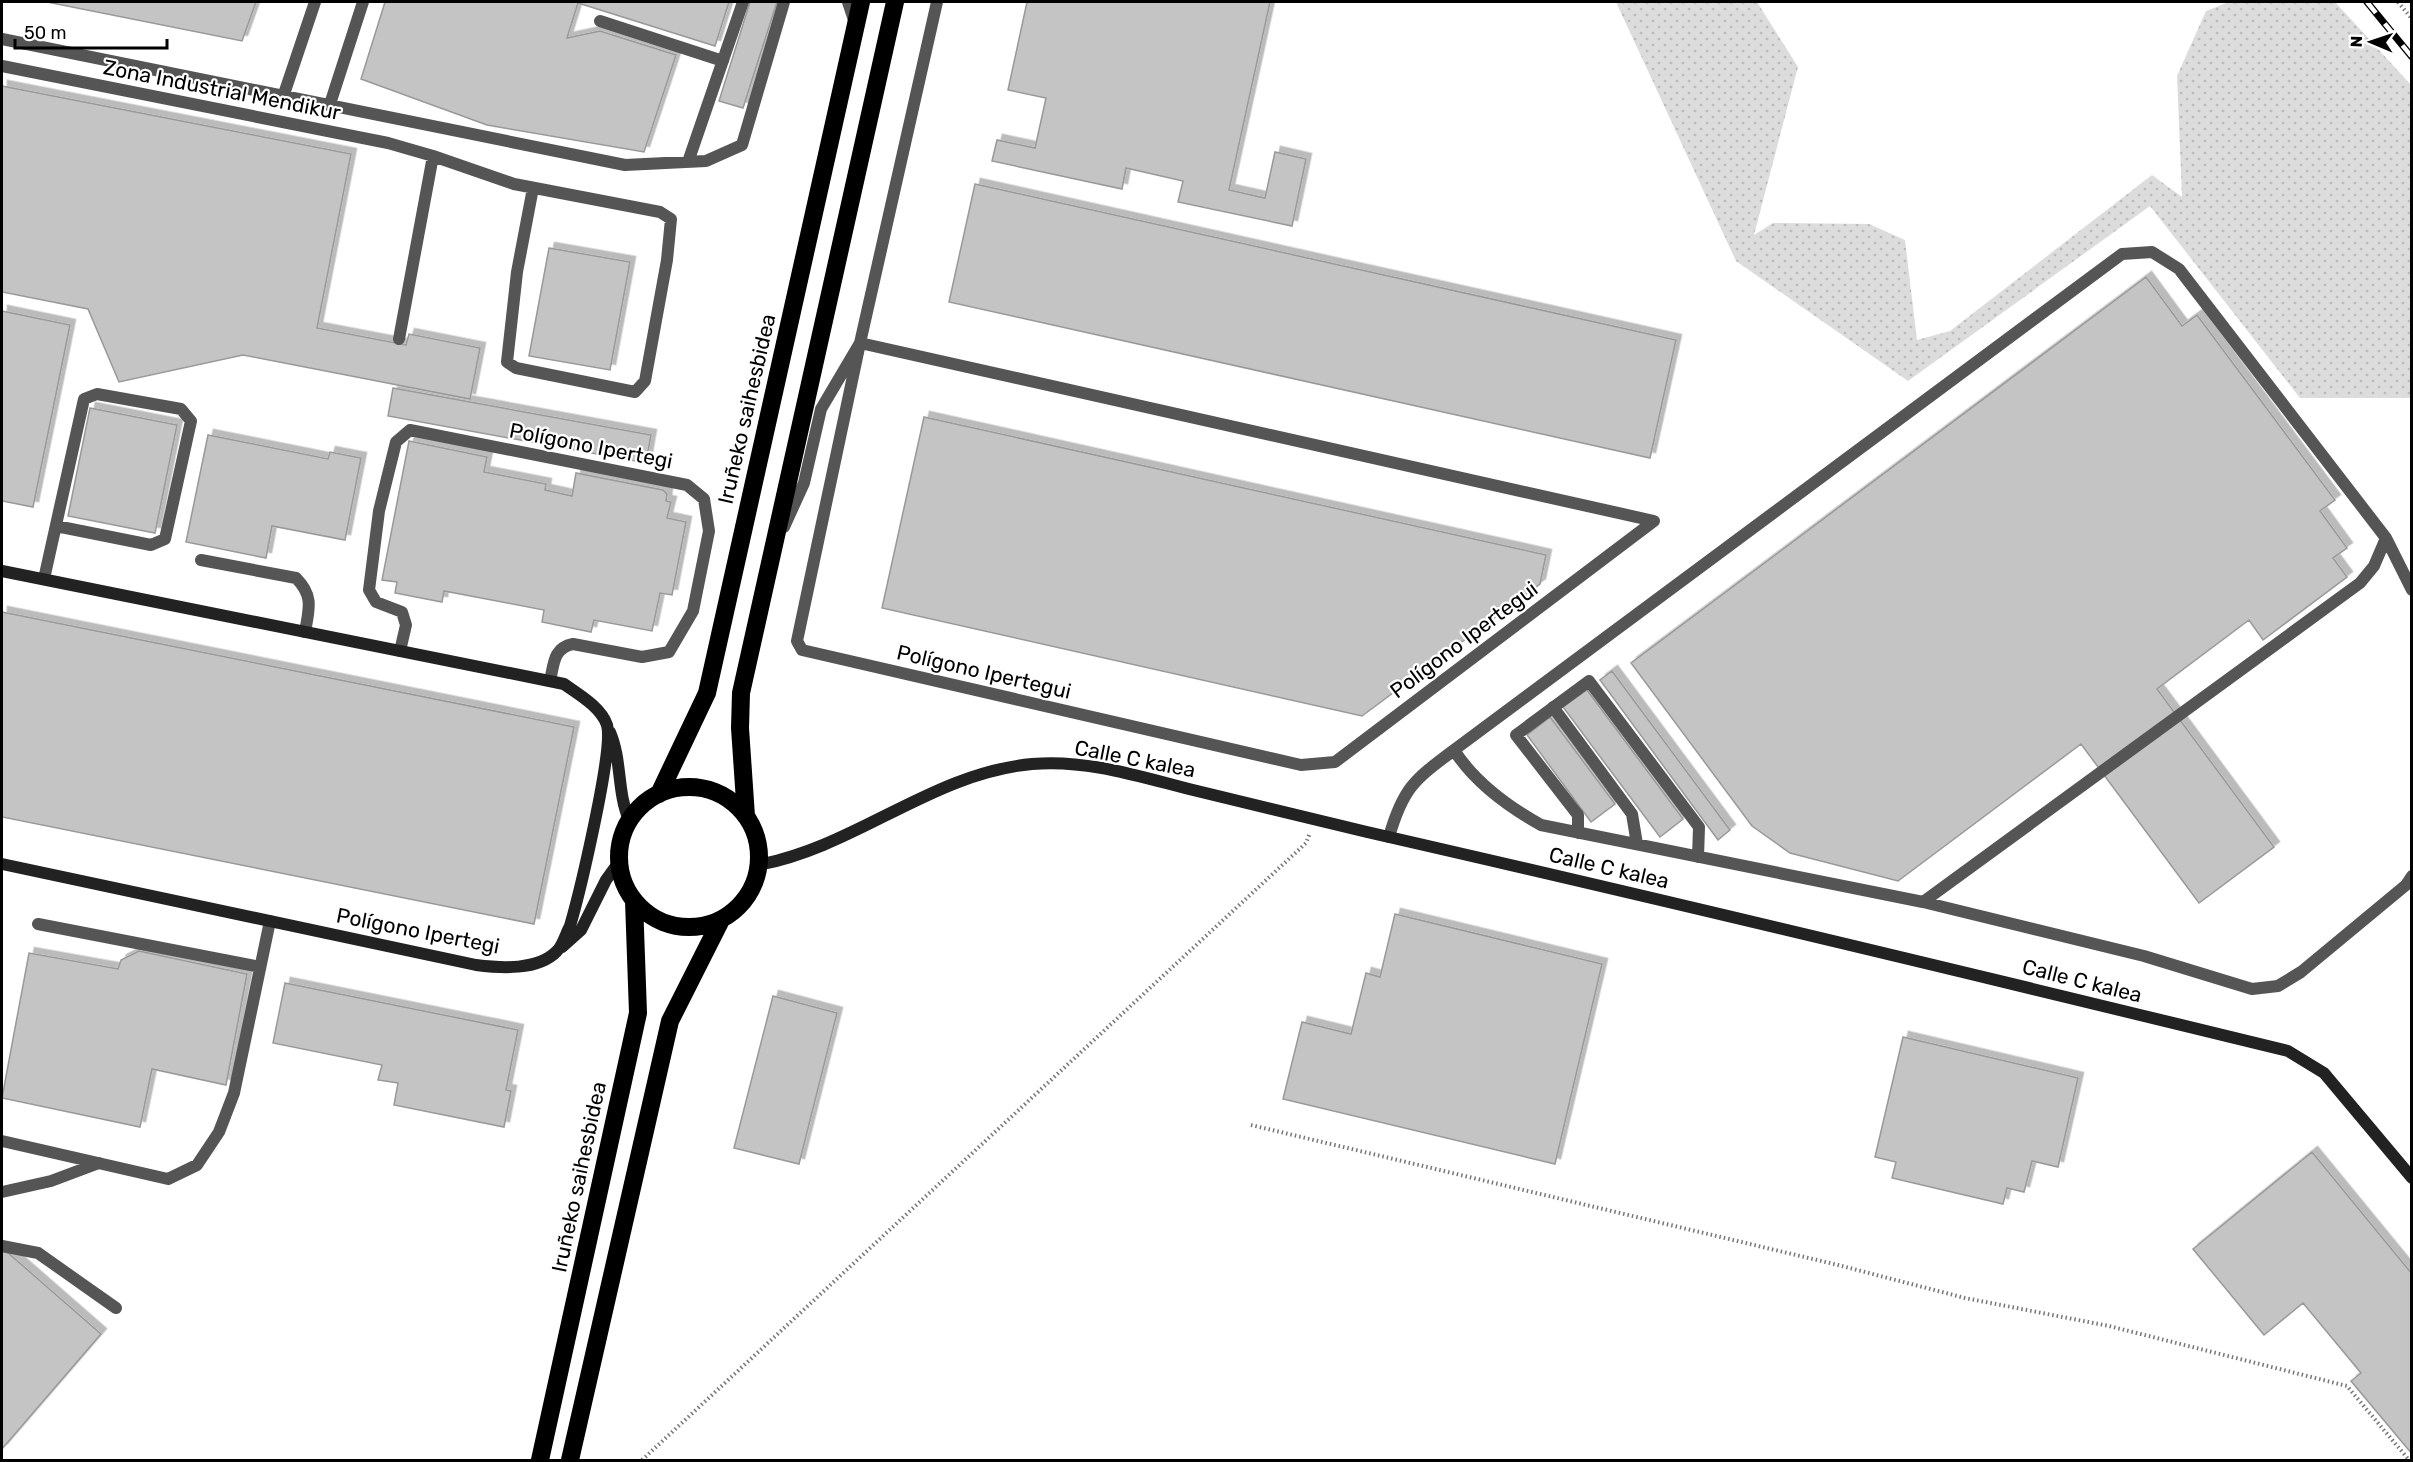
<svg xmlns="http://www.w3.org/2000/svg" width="2413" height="1462" font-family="Rubik,sans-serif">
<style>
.grass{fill:url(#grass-dots)}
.building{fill:#c4c4c4;stroke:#999;stroke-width:1.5;filter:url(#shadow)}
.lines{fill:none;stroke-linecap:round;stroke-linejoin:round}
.path{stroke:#777;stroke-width:4;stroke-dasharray:1.5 3;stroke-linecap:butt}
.lane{stroke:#555;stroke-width:12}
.street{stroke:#555;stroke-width:12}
.secondary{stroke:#222;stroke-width:12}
.highway{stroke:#000;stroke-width:18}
.rail-casing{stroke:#000;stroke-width:7}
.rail{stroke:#fff;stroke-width:4.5;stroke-dasharray:14;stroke-linecap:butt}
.labels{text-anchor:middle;stroke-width:4.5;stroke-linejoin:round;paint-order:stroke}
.street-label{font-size:21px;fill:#000;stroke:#fff}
</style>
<defs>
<pattern id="grass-dots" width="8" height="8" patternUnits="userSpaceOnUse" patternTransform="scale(1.5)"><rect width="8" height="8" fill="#dcdcdc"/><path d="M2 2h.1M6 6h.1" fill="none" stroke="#bbb" stroke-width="1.8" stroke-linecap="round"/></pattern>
<filter id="shadow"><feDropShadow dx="5.5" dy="-5.5" stdDeviation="0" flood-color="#0004"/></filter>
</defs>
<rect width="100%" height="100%" fill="#fff"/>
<path class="grass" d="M1616,2H1757L1798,67L1754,235L1773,223L1869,224L1905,240L1917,340L1950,331L2152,175L2182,197L2177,76L2206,11L2229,2H2335L2411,85V398H2300L2150,206L1908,381L1736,261Z"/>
<path class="building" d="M47,2H256L242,41Z
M385,2H729L715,46L578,3L567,38L600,31L676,55L644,152L487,125L361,79Z
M750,2H777L743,108L719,101Z
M1027,2H1270L1229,190L1265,198L1275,152L1306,159L1292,226L1178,202L1183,181L1126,168L1122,189L992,161L997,140L1035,148L1046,98L1008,90Z
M2,86L351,154L317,328L406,345L409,334L480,348L470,399L243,355L119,382L88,309L2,292Z
M975,184L1676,340L1650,458L949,302Z
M549,248L630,262L610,370L529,356Z
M2146,277L2182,326L2197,315L2335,500L2320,511L2347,548L2333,558L2347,577L2263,640L2249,620L2157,689L2274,847L2199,903L2081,744L1898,881L1790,853L1752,826L1631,663Z
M2,311L70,325L33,507L2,501Z
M393,388L651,435L646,463L388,416Z
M90,408L177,425L155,533L68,516Z
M924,417L1546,555L1540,584L1362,716L882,608Z
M208,435L328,459L330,452L361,458L345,540L272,526L266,558L186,542Z
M409,441L487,457L484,472L546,484L545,490L572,496L576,473L663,490L667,494L666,501L671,502L667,518L686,522L672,595L660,593L652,631L594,620L591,632L542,622L544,610L444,591L442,602L395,593L397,582L382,580Z
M2,612L574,727L534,924L2,817Z
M1612,671L1730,830L1718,840L1600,680Z
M1587,690L1683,819L1660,837L1563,707Z
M1550,717L1615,804L1591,822L1527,735Z
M1395,914L1602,964L1555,1164L1283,1099L1302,1022L1351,1034L1366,973L1380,977Z
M139,951L247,974L226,1085L152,1069L140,1127L2,1098L29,953L118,969L121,960Z
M285,983L518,1030L506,1090L511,1091L504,1127L394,1105L398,1083L378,1080L382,1065L273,1043Z
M773,996L837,1013L799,1164L734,1148Z
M1903,1037L2078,1078L2058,1167L2032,1161L2024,1192L2007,1188L2003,1204L1892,1178L1896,1162L1875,1157Z
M2312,1152L2412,1274V1454L2351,1381L2361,1373L2303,1303L2264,1335L2193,1249Z
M2,1251L7,1252L101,1334L2,1449Z"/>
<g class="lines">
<path class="path" d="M2398,2L2412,19
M1251,1125L1838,1265L1965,1298L2109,1326L2347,1386L2409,1460
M642,1460L1306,843L1310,833"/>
<path class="lane" d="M600,21L723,61
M2,39L625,165L706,161L742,145L784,2
M2,66L388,143L433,156L514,184L660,212L671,219L667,260L645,381L635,392L516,368L507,362L517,272L533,188
M284,94L315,2
M330,104L363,2
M688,162L743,2
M399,339L433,156
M2386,538L2412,590
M201,560L296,578C314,596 309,609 305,632
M44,579L84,399L97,394L181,409L191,421L165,539L151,545L56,526
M400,651L406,625L402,612L376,602L369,590L379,511L396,442L410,430L687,485L704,499L709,531L693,611L669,652L642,657L573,644C553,648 554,664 550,681
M1553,707L1632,814L1637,844
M1578,833V815L1516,735L1589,681L1699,827L1698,857
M1389,837C1403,788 1414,780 1454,750L2122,254L2152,252L2179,269L2386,538L2374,566L2360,583L1923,902L1541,825C1507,806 1475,783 1454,750
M1923,902L2144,956L2252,989L2278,986L2301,972L2406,885L2412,876
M38,924L260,967
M2,1141L168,1179L197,1165L219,1132L234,1093L270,921
M2,1192L51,1181L99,1163
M2,1246L38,1253L116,1308"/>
<path class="street" d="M848,2L855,23
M860,343L1654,521L1335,762L1301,765L802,650L797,641Z
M784,527L804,483L821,409L860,343L937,2"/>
<path class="secondary" d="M2,571L564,684C578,694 601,707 607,725C614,750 579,895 570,926C566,933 563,945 557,951C538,971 500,968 476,965L2,864
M610,732C622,760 617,792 629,820
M758,865C856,847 932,773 1032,764C1085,759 1138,776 1189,789C1248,803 1307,818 1367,832C1674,902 1981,976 2288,1051L2324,1073L2412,1178
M562,947L581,930L606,880L619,862"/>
<path class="highway" d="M619 857a70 70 0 1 1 140 0a70 70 0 1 1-140 0Z
M659,794L707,693L861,2
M746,816L740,728L741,693L895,2
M540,1460L638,1013L634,901
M570,1460L670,1021L721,920"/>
<defs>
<path id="rail" d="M2367,2L2412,57"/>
</defs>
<use href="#rail" class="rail-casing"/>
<use href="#rail" class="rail"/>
</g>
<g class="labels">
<g class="street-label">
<text transform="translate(222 90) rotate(11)" y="7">Zona Industrial Mendikur</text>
<text transform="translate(747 409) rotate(-77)" y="7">Iruñeko saihesbidea</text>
<text transform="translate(591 446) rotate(11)" y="7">Polígono Ipertegi</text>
<text transform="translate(1464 640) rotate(-37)" y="7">Polígono Ipertegui</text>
<text transform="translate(984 672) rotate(13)" y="7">Polígono Ipertegui</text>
<text transform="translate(1135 759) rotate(11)" y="7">Calle C kalea</text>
<text transform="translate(1609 868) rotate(13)" y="7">Calle C kalea</text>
<text transform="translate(418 931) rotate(11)" y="7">Polígono Ipertegi</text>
<text transform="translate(2082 981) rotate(14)" y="7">Calle C kalea</text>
<text transform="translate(579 1177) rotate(-78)" y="7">Iruñeko saihesbidea</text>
</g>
</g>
<rect width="2413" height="1462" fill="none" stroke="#000000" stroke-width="6"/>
<g transform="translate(2371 42) rotate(272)" stroke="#ffffff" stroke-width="4.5" paint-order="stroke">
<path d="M0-4.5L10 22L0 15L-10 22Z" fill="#000000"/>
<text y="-9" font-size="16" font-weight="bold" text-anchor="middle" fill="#000000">N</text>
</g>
<path d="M15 39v9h152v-9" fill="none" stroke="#000000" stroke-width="3"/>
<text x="24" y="39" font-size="18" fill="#000000" stroke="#ffffff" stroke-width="4.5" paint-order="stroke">50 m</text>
</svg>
